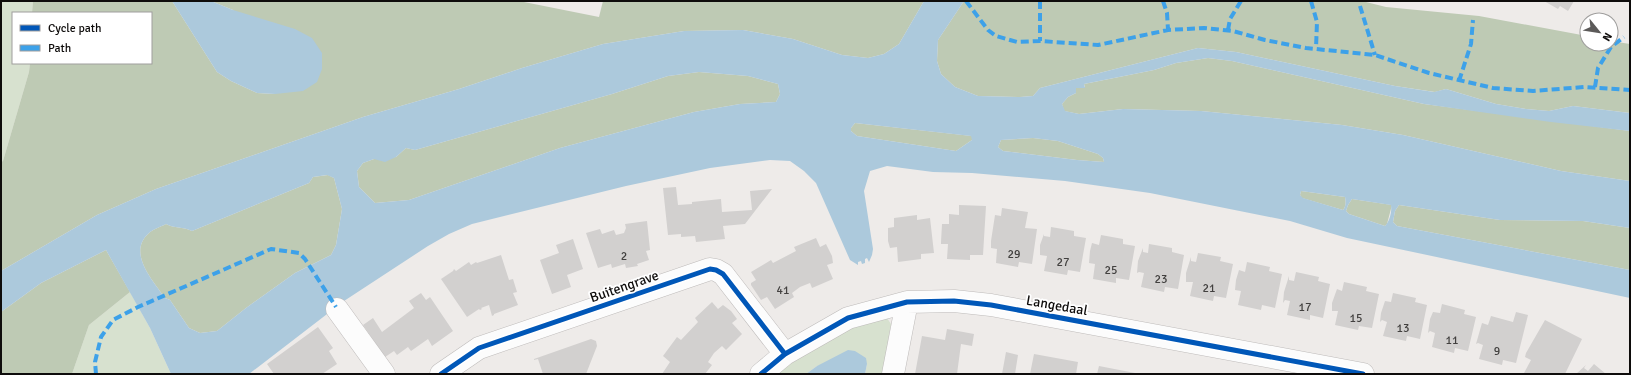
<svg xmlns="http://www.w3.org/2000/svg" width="1631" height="375" font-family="Signika,sans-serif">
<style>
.green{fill:#d7e1cf}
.forest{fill:#becab4}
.water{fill:#acc9dc;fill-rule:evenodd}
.building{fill:#d2d0cf}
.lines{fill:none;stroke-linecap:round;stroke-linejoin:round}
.minor-casing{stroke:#bebbba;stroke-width:23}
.minor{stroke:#fcfcfc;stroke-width:22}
.quiet{stroke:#3da1e9;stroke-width:4;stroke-dasharray:8 4;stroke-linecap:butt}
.cycleway-casing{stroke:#fff;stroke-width:8}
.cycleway{stroke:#0057b8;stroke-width:5}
.labels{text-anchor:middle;stroke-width:3.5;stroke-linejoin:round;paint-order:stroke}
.number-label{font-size:12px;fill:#42403f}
.street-label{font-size:14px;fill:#0e0c0b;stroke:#fff}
</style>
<rect width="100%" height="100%" fill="#eeebe9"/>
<path class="green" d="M1,1H33L32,13H13V63H30L29,72L3,161L1,162Z
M130,292L150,328L171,374H72L89,325Z
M887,318L891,324L883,374H865L867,364L817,366L806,374H775L795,356L856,325Z"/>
<path class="forest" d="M33,1H172L217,72L231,81L257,93L275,94L233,10L211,1H519L599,17L603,1H924L899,44L884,54L868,58L842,55L793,39L743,30L684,31L603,44L522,68L459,89L363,117L156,189L97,215L1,271V162L3,161L29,72L30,63H151V13H32Z
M964,1H1362L1386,7L1479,16L1587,36V44H1611V41L1630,44V113L1573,106L1549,111L1526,109L1496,104L1446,89L1435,92L1395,86L1236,52L1198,48L1040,88L1033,96L1020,97L978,96L955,87L941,74L937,61L938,40Z
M1208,58L1232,61L1424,104L1630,131V181L1561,171L1403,135L1342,125L1201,111L1123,109L1079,114L1064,111L1062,104L1068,97L1076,93V88L1085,87L1084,84L1154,70L1176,63Z
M699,72L748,76L778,84L780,94L776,102L740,104L694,112L560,148L409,200L375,203L359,187L357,171L363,163L374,159L396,157L406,148L415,150L612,94L668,76Z
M855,123L972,136V140L956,151L857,136L851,131V128Z
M1033,138L1058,141L1098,154L1103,158L1104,162L1077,160L1003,151L998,147L1001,140Z
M328,175L334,178L342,209L336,245L331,255L295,273L246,308L217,331L200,333L189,328L170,300L165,298C154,282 128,254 147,235C151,230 160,227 166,224C175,229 182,226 192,231L309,183L313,177Z
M1301,191L1345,197C1346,202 1346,206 1343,210L1302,198L1300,195Z
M1352,199L1392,205L1387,224L1385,226L1349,214L1346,211L1348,205Z
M1399,205L1500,220L1583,221L1630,228V270L1397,226L1393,222L1395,211Z
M106,250L130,292L89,325L72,374H1V312L41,283Z"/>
<path class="water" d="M172,1H211L233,10L295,29L312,38L322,53V69L317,82L303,91L275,94L257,93L231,81L217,72Z
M924,1H964L938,40L937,61L941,74L955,87L978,96L1020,97L1033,96L1040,88L1198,48L1236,52L1395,86L1434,92L1446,89L1496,104L1526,109L1549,111L1573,106L1630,113V131L1551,122L1424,104L1232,61L1208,58L1176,63L1154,70L1084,84L1085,88H1076V93L1068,97L1062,104L1065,111L1079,114L1123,109L1201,111L1342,125L1403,135L1561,171L1630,181V228L1583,221L1500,220L1399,205L1395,211L1393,222L1397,226L1630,270V298L1347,238L1290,221L1150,193L1065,181L972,173L933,172L887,166L870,171L864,191L873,249L872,255L869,262L867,258L865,259V263L862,264L861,261L858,262V265L850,260L816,183L804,171L790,161L770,160L710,168L626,186L472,224L449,234L428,246L344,301L249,374H171L150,328L106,250L41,283L1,312V271L97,215L156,189L363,117L459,89L522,68L603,44L684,31L743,30L793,39L842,55L868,58L884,54L899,44ZM699,72L748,76L778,84L780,94L776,102L740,104L694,112L560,148L409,200L375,203L359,187L357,171L363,163L374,159L385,162L396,157L406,148L415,150L612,94L668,76ZM855,123L971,136L972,140L956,151L857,136L851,131V128ZM1033,138L1058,141L1098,154L1103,158L1104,162L1077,160L1003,151L998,147L1001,140ZM327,175L334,178L342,209L336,245L331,255L295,273L246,308L217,331L200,333L189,328L170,300L165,298C154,282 128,254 147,235C151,230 160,227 166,224C175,229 182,226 192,231L309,183L313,177ZM1301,191L1345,197C1346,202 1346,206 1343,210L1303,198L1300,195ZM1352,199L1391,205C1392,211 1390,221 1385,226L1349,214L1346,211L1348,205Z
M848,350L855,351L866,358L867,364L865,374H806L817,366Z"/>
<path class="building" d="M1544,1H1574L1568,11L1560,6L1558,9Z
M676,187L678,205L692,204V202L721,199L722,212L752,210L750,191L772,189L745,224L723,226L725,239L696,242L695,236L681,237V234L668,235L663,188Z
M959,205L986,206L983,255H970V260L947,259L948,244H941V242L942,224H949V214L959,215Z
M1002,208L1028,212L1025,228L1037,229L1032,264L1019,262L1018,267L996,263L997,249L991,248V241L995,215L1001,216Z
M917,215V220L930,218L934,253L921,254V259L898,262L897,247L890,248L888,241V228L894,227V218Z
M647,221L650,250L646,251L649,260L637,264L638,266L626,268L625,264L612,268L611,264L598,268L586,233L600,229L602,234L614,230L616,235L624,233L626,228L625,224Z
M1051,227L1074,231V236L1086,238L1080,272L1068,270L1067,275L1044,271L1047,256L1040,255V245L1044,234V236L1050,237Z
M1101,235L1123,239V244L1135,246L1129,280L1116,278V283L1093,279L1095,264L1089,263L1090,251L1092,243L1099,245Z
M816,238L820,247L826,244L832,256L833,263L827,265L833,279L812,288L810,283L800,287L792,293L794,297L775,309L767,297L761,300L751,285V283L756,280L751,272L771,260L773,263L796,251L794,247Z
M573,239L583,269L567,275L571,287L552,294L540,260L559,253L556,245Z
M1149,244L1172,248V252L1184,255L1178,289L1165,287L1164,292L1141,287L1144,273L1139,272L1137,273L1138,261L1143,248V252L1148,253Z
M1198,253L1221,257L1220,261L1233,264L1226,298L1214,296L1213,301L1190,296L1193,282H1186V273L1191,257V261L1196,262Z
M501,255L509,280L513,279L517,292L513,293L518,305L494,314V315L492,316L489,305L481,308L482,309L480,310L479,309L467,317L441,279L453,271L454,269L456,271L469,262L471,265L476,262L477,263Z
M1247,262L1270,267L1269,271L1282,274L1275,308L1262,305L1261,310L1238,305L1241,291L1235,290L1236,280L1239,270L1245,272Z
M1296,272L1319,277L1318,281L1330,284L1323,318L1310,315V320L1287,315L1290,301L1285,300L1283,303L1284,292L1289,276V280L1294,281Z
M1344,282L1367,287L1366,291L1379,294L1372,328L1359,326L1358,330L1335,325L1338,311H1332V303L1337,289L1342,291Z
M421,293L426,300L430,297L453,331L432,346L428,339L411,351L408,347L397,355L394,351L385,357L363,325L373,318L382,332L414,308L409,301Z
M1393,293L1416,298L1415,302L1427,305L1420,339L1407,336L1406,341L1383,336L1387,322L1382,320L1380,322L1381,313L1385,301L1391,302Z
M712,302L718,309L723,305L731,311L737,319L732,323L742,334L726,350L722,346L714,353L708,362L712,365L705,374H662L670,362L663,356L677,337L681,340L698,322L695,318Z
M1442,304L1465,310L1464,314L1476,317L1468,351L1455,348L1454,353L1432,347L1435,333L1430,331L1428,333L1430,319L1433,312L1440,313Z
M1516,312L1528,315L1516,363L1503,360L1502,365L1479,359L1483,345L1478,343L1476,344L1482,323L1488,325L1491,316L1513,322Z
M1545,320L1582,339L1565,374L1524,373L1531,360L1525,357L1526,353Z
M318,327L333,348L329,351L337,364L322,374H274L267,364Z
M947,329L974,334L972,346L961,344L957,374H915L922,336L945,340Z
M591,339L596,341L597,346L586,374H543L538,359L534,360V359Z
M1006,352L1018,355L1015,374H1002Z
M1034,354L1078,362L1076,374H1030Z
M1594,364L1606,374H1576L1586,365L1584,368L1588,371Z
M1099,366L1135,373V374H1097Z"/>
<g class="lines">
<defs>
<path id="minor" d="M337,309L384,374
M441,374L479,348L710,269L716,270L723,274L785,354
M761,374L785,354L848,318L907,302L954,301L991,305L1363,374
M893,374L907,302"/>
</defs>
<use href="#minor" class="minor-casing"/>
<use href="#minor" class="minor"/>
<path class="quiet" d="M966,1L988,30L996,36L1017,42L1040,41L1098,45L1168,30L1204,28L1233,31L1265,40L1306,48L1375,55L1429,73L1493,88L1533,91L1584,87L1630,90
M1040,1V41
M1163,1L1167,13L1168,30
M1311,1L1317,22L1316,48
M1360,6L1375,55
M1228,30L1230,19L1241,1
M1459,81L1471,44L1473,20
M1595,87L1598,68L1611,47L1624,37
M96,374L95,362L101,337L113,320L138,307L271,249L299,253L305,259L336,307"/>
<defs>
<path id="cycleway" d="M441,374L479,348L710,269L716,270L723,274L785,354
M761,374L785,354L848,318L907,302L954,301L991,305L1363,374"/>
</defs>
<use href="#cycleway" class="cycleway-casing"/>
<use href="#cycleway" class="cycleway"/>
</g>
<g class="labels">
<g class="number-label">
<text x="1014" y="258">29</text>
<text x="624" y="260">2</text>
<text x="1063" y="266">27</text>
<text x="1111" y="274">25</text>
<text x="1161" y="283">23</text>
<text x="1209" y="292">21</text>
<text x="783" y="294">41</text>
<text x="1305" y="311">17</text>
<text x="1356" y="322">15</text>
<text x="1403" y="332">13</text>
<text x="1452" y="344">11</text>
<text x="1497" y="355">9</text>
</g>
<g class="street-label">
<text transform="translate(624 286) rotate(-19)" y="5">Buitengrave</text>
<text transform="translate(1057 305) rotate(10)" y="5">Langedaal</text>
</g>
</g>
<rect width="1631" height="375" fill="none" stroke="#0e0c0b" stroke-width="4"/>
<rect x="12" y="12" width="140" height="52" fill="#ffffff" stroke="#9f9e9d"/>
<rect x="20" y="25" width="20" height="6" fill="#0057b8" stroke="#9f9e9d"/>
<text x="48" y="32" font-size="12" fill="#0e0c0b">Cycle path</text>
<rect x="20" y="45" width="20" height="6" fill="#3da1e9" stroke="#9f9e9d"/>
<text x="48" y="52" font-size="12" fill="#0e0c0b">Path</text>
<g transform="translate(1599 32) rotate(120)"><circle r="19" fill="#ffffff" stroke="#9f9e9d"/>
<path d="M0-3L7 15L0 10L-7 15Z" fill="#5c5a59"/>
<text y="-6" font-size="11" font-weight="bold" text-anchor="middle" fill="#0e0c0b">N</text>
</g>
</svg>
